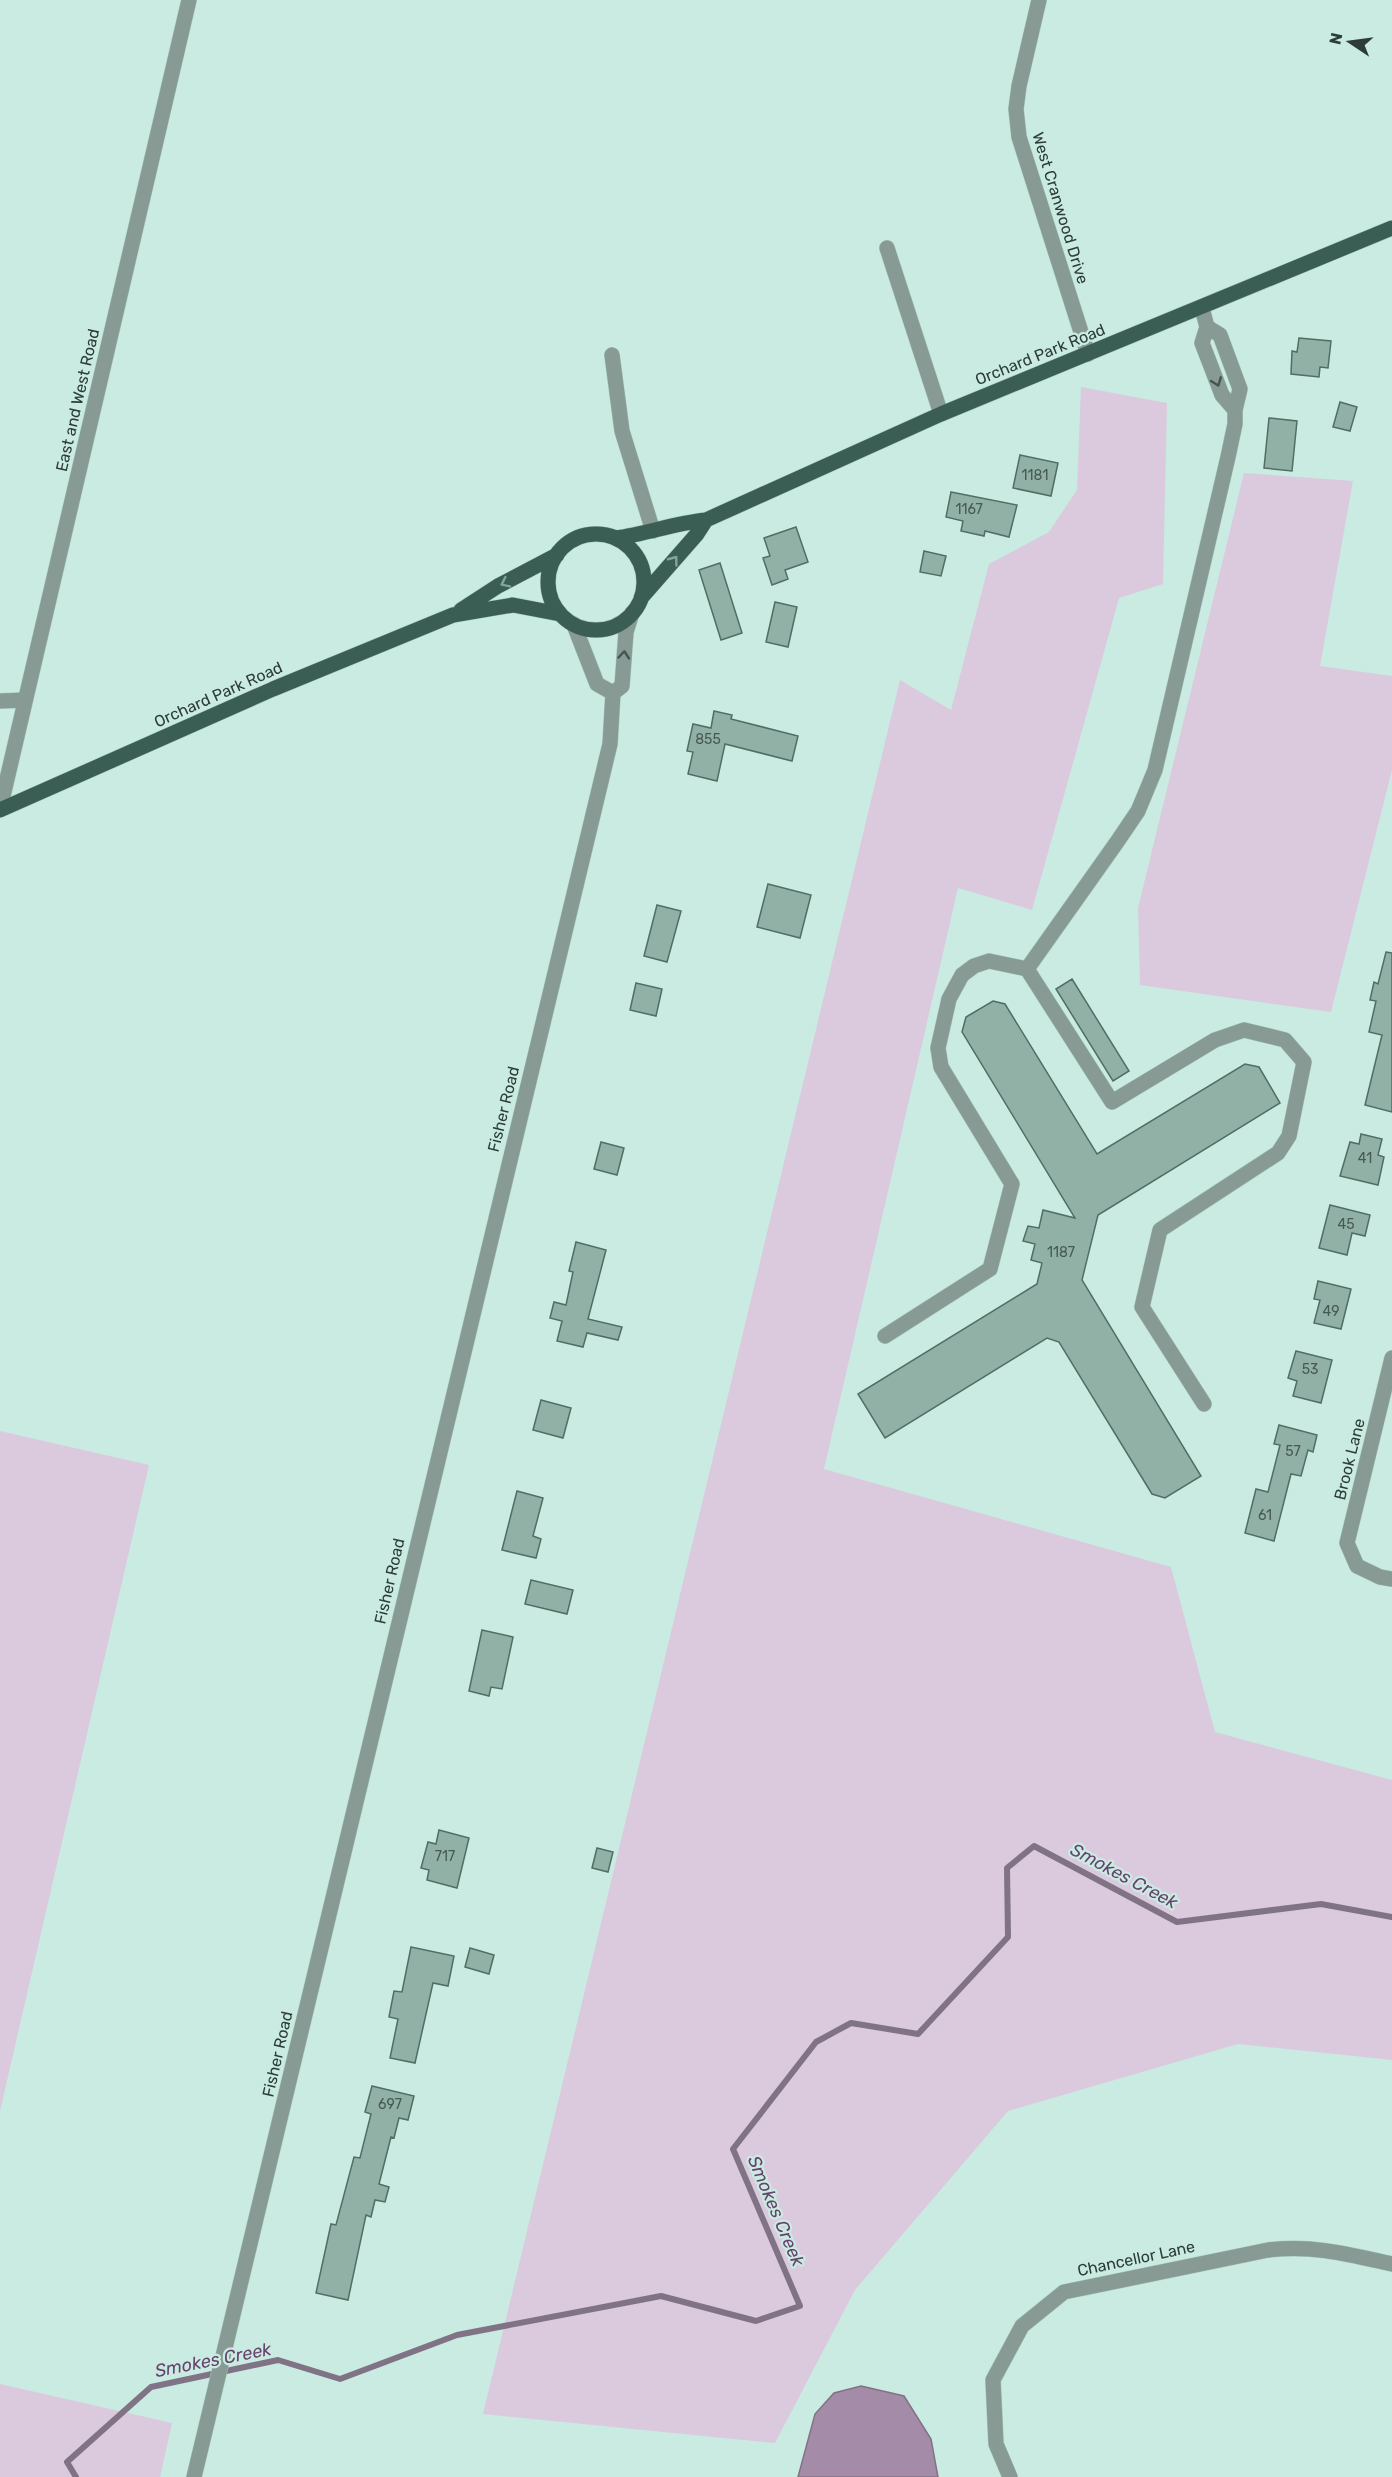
<svg xmlns="http://www.w3.org/2000/svg" width="1392" height="2477" font-family="Rubik,sans-serif">
<style>
.green{fill:#dbcadd}
.water{fill:#a48ba8;stroke:#817386;stroke-width:1.5}
.lines{fill:none;stroke-linecap:round;stroke-linejoin:round}
.stream{stroke:#817386;stroke-width:6}
.building{fill:#91b1a7;stroke:#506e66;stroke-width:1.5}
.minor-casing{stroke:#aac8bf;stroke-width:16}
.major-casing{stroke:#aac8bf;stroke-width:16}
.minor{stroke:#879a94;stroke-width:15}
.major{stroke:#3b5e54;stroke-width:15}
.oneway{stroke:#44544f}
.oneway2{stroke:#82a49a}
.labels{text-anchor:middle;stroke-width:4.5;stroke-linejoin:round;paint-order:stroke}
.number-label{font-size:14px;fill:#475954}
.street-label{font-size:16px;fill:#2e3c38;stroke:#c9ebe1}
.water-label{font-size:18px;font-style:italic;fill:#67426d;stroke:#c9ebe1}
</style>
<rect width="100%" height="100%" fill="#c9ebe1"/>
<path class="green" d="M1081,387L1167,403L1163,584L1119,598L1032,910L958,888L824,1469L1171,1567L1215,1732L1392,1780V2060L1238,2044L1008,2111L855,2290L775,2443L483,2414L900,680L951,710L989,564L1049,532L1077,490Z
M1244,473L1353,481L1320,666L1392,676V770L1331,1012L1140,985L1138,908Z
M0,1431L149,1465L0,2111Z
M0,2384L172,2423L160,2477H0Z"/>
<path class="water" d="M861,2386L904,2396L931,2439L938,2477H798L815,2414L834,2393Z"/>
<g class="lines">
<path class="stream" d="M76,2477L67,2462L151,2387L278,2360L340,2379L457,2335L661,2296L756,2321L800,2306L733,2149L816,2042L851,2023L918,2034L1008,1937L1007,1868L1034,1846L1177,1922L1321,1904L1392,1917"/>
</g>
<path class="building" d="M1299,338L1331,341L1328,368L1320,367L1319,377L1291,374L1292,351L1297,352Z
M1340,402L1357,407L1350,431L1333,427Z
M1269,418L1297,421L1292,471L1264,468Z
M1020,455L1058,463L1051,496L1013,488Z
M951,492L1017,505L1009,537L985,531L984,536L961,531L963,521L946,517Z
M796,527L808,562L785,570L788,579L772,585L763,558L770,556L764,538Z
M924,551L946,556L941,576L920,572Z
M720,563L742,633L721,640L699,570Z
M775,602L797,607L788,647L766,642Z
M714,711L732,715L731,719L798,736L792,761L725,744L717,781L688,774L693,752L687,751L693,724L711,728Z
M768,884L811,895L800,938L757,927Z
M657,905L681,911L667,962L644,956Z
M1386,952L1392,953V1112L1365,1105L1382,1035L1369,1032L1376,1001L1370,1000L1374,982L1378,984Z
M1072,979L1129,1071L1113,1081L1056,989Z
M636,983L662,989L656,1016L630,1010Z
M993,1001L1005,1004L1097,1154L1245,1064L1259,1067L1280,1103L1098,1215L1082,1280L1201,1476L1165,1498L1152,1494L1059,1342L1047,1338L885,1438L858,1394L1037,1284L1042,1263L1031,1260L1035,1244L1023,1241L1028,1226L1039,1228L1043,1210L1075,1218L962,1032L966,1017Z
M1361,1134L1382,1139L1378,1155L1384,1157L1378,1185L1340,1176L1350,1142L1359,1144Z
M601,1142L624,1148L617,1175L594,1169Z
M1330,1205L1370,1215L1365,1236L1352,1233L1347,1255L1319,1248Z
M576,1242L606,1250L588,1319L622,1327L618,1340L587,1333L583,1347L557,1341L562,1321L550,1318L554,1302L566,1305L573,1272L569,1271Z
M1318,1281L1351,1289L1341,1329L1314,1323L1320,1300L1314,1299Z
M1296,1351L1332,1360L1321,1403L1293,1396L1297,1381L1288,1378Z
M541,1400L571,1408L563,1438L533,1430Z
M1279,1425L1317,1435L1313,1452L1308,1450L1301,1476L1291,1474L1274,1541L1245,1533L1256,1489L1268,1492L1280,1445L1274,1444Z
M517,1491L543,1498L533,1536L541,1539L536,1558L502,1550Z
M531,1580L573,1590L567,1614L525,1604Z
M482,1630L513,1637L502,1689L491,1687L489,1696L469,1691Z
M439,1830L469,1838L457,1888L427,1880L429,1870L421,1868L428,1842L436,1844Z
M597,1848L613,1852L608,1872L592,1868Z
M411,1947L454,1956L448,1986L433,1983L415,2063L390,2058L398,2019L389,2017L394,1991L402,1992Z
M470,1948L494,1955L489,1974L465,1967Z
M372,2086L414,2096L408,2120L399,2118L394,2138L391,2137L379,2184L389,2187L385,2202L375,2200L371,2217L366,2215L348,2300L316,2293L331,2224L336,2225L354,2157L360,2158L371,2114L365,2112Z"/>
<g class="lines">
<defs>
<path id="minor" d="M1039,0L1019,86L1016,109L1019,137L1088,354
M887,248L941,414
M1202,308L1207,327L1202,343L1222,395L1235,410L1240,389L1220,335L1207,327
M612,355L622,431L653,531
M574,625L597,684L613,693
M0,701L25,700
M0,809L189,0
M1027,969L1117,842L1138,811L1155,770L1228,457L1235,424V410
M885,1336L990,1269L1012,1184L941,1067L938,1048L949,999L962,975L974,966L989,961L1027,969L1112,1102L1215,1040L1244,1030L1285,1040L1304,1062L1289,1136L1278,1153L1160,1230L1142,1307L1204,1404
M1392,1358L1347,1543L1357,1566L1380,1577L1392,1579
M194,2477L610,744L613,693L622,686L626,632L632,613
M1010,2477L996,2444L993,2380L1022,2326L1064,2292L1268,2250C1315,2245 1347,2254 1392,2264"/>
<path id="major" d="M548 582a48 48 0 1 1 96 0a48 48 0 1 1-96 0Z
M616,538C646,534 675,523 706,520L941,414L1392,228
M641,598L697,534L706,520
M461,610L498,586L557,555
M0,810L273,689L453,615L513,605L560,614"/>
</defs>
<use href="#minor" class="minor-casing"/>
<use href="#major" class="major-casing"/>
<use href="#minor" class="minor"/>
<use href="#major" class="major"/>
</g>
<defs><path id="oneway-chevron" d="M-2-3.5L2.5 0L-2 3.5" fill="none" stroke-width="1.6" stroke-linecap="round" stroke-linejoin="round" transform="scale(1.5)"/></defs>
<g class="oneway">
<use href="#oneway-chevron" transform="translate(1217 382) rotate(69)"/>
<use href="#oneway-chevron" transform="translate(624 655) rotate(-85)"/>
</g>
<g class="oneway2">
<use href="#oneway-chevron" transform="translate(674 560) rotate(-53)"/>
<use href="#oneway-chevron" transform="translate(505 583) rotate(154)"/>
</g>
<g class="labels">
<g class="number-label">
<text x="1035" y="480">1181</text>
<text x="969" y="514">1167</text>
<text x="708" y="744">855</text>
<text x="1365" y="1163">41</text>
<text x="1346" y="1229">45</text>
<text x="1061" y="1257">1187</text>
<text x="1331" y="1316">49</text>
<text x="1310" y="1374">53</text>
<text x="1293" y="1456">57</text>
<text x="1265" y="1520">61</text>
<text x="445" y="1861">717</text>
<text x="390" y="2109">697</text>
</g>
<g class="street-label">
<text transform="translate(1061 208) rotate(73)" y="6">West Cranwood Drive</text>
<text transform="translate(1040 354) rotate(-22)" y="6">Orchard Park Road</text>
<text transform="translate(77 400) rotate(-77)" y="6">East and West Road</text>
<text transform="translate(218 694) rotate(-24)" y="6">Orchard Park Road</text>
<text transform="translate(503 1109) rotate(-76)" y="6">Fisher Road</text>
<text transform="translate(1349 1459) rotate(-76)" y="6">Brook Lane</text>
<text transform="translate(389 1581) rotate(-77)" y="6">Fisher Road</text>
<text transform="translate(277 2054) rotate(-77)" y="6">Fisher Road</text>
<text transform="translate(1136 2258) rotate(-12)" y="6">Chancellor Lane</text>
</g>
<g class="water-label">
<text transform="translate(1124 1876) rotate(28)" y="6">Smokes Creek</text>
<text transform="translate(776 2211) rotate(67)" y="6">Smokes Creek</text>
<text transform="translate(213 2360) rotate(-11)" y="6">Smokes Creek</text>
</g>
</g>
<g transform="translate(1350 42) rotate(283)" stroke="#c9ebe1" stroke-width="4.5" paint-order="stroke">
<path d="M0-4.5L10 22L0 15L-10 22Z" fill="#2e3c38"/>
<text y="-9" font-size="16" font-weight="bold" text-anchor="middle" fill="#2e3c38">N</text>
</g>
</svg>
